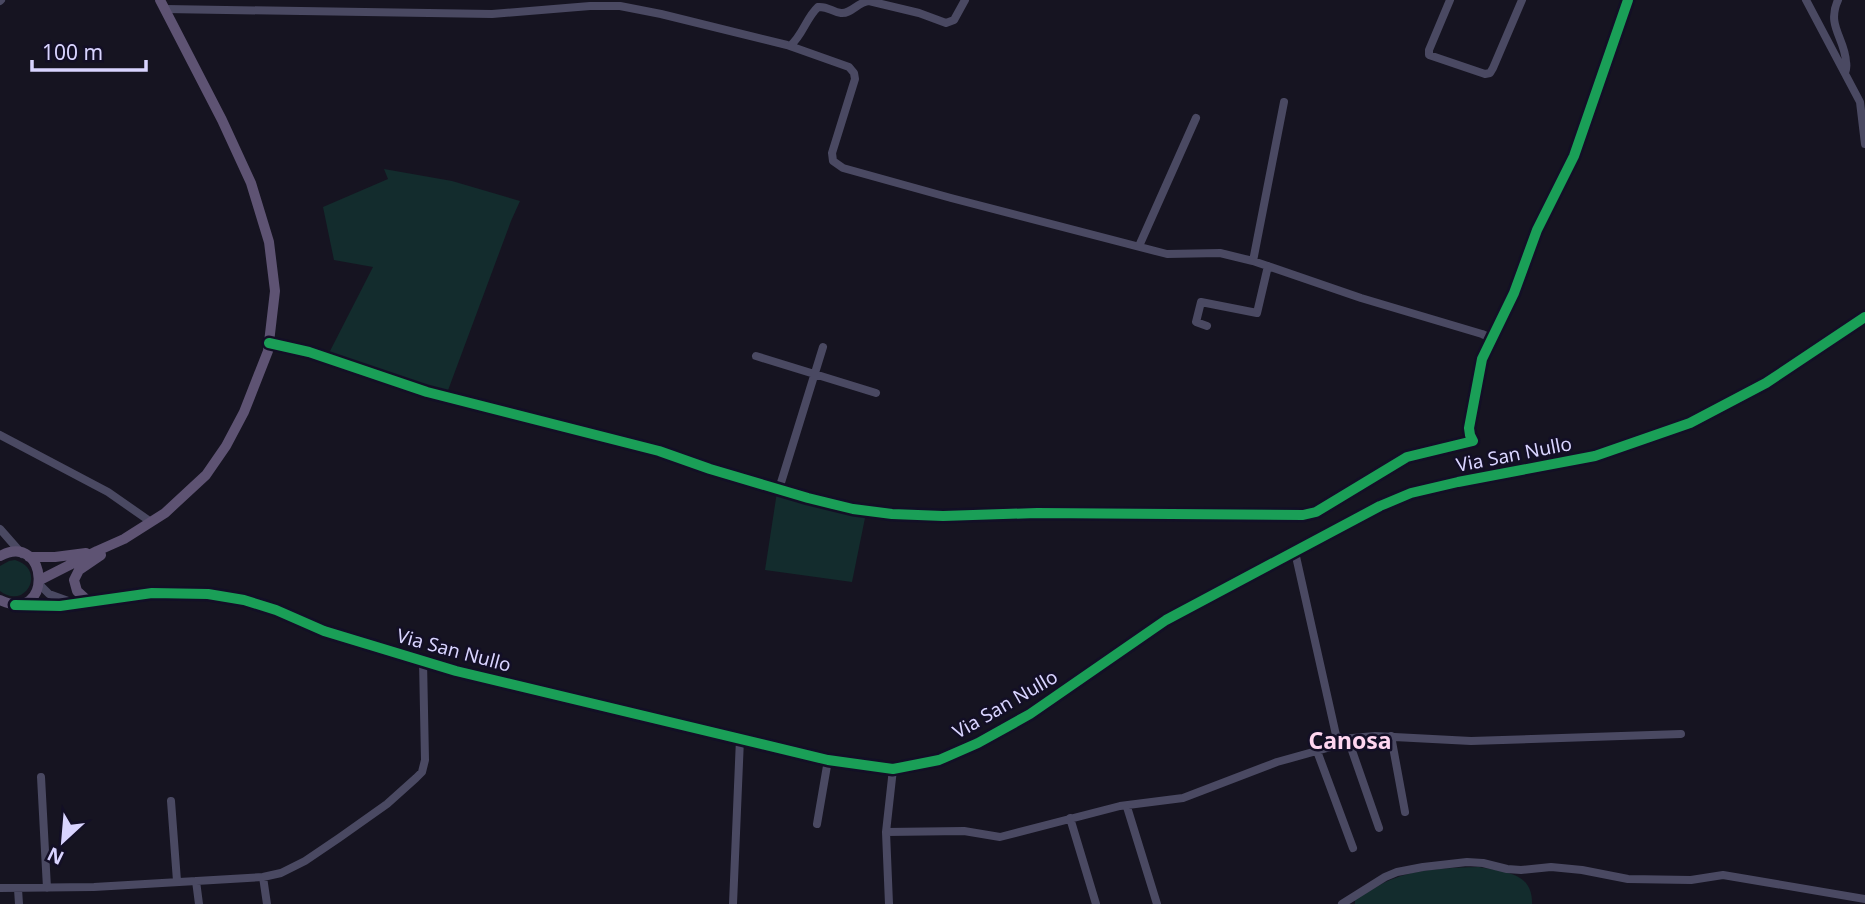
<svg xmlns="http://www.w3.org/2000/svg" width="1865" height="904" font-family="'Noto Sans',sans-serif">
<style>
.green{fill:#132c2d}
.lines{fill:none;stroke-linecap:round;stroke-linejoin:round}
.minor{stroke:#4a4962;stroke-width:8}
.major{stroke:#5e5373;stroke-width:10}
.cycleway-casing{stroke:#130f26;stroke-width:15}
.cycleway{stroke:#1a9f57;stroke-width:10}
.labels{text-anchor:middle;stroke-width:5;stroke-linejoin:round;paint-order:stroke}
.street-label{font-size:19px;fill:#d9d4ff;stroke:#130f26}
.quarter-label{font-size:23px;font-weight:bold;fill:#ffd6f0;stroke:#130f26}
</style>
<rect width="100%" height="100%" fill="#161421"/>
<path class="green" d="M384,169L452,181L520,201L511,221L447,393L422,386L329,353L373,267L334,260L323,207L388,179Z
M777,492L866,513L852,582L765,570Z
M15,560C47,569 26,611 0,591V566L9,561Z
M1479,867C1504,872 1533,872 1532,904H1355V899C1367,893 1378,885 1390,880C1419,868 1449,868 1479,867Z"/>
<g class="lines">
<path class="minor" d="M1450,0L1429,50V55L1485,74L1490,73L1493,68L1522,0
M1806,0L1860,102L1865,144
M1838,0C1826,26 1845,38 1846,62C1847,66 1846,70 1845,73
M0,1L1,0
M165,9L492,14L590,6H620L661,14L787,45L849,67L854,73L855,79L832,153L833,161L843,168L951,198L1167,254L1220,253L1253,261L1361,298L1482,334L1491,338
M790,46C803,35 806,18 818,7C828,6 832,12 841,13C851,14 858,2 869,1L919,13L946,23L954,20L965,0
M1139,246L1196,118
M1253,261L1284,102
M1207,326L1196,322L1201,302L1257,313L1268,266
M269,343L309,352L427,392L659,451L710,469L808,498L853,509L892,514L943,516L1037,513L1303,515L1316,512L1407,457L1473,441L1470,435L1469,428L1482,359L1514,293L1537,230L1574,156L1628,0
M756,356L876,393
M0,435L108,492L151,522
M779,489L823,347
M0,529L22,554
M1295,552L1336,735L1341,739L1375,736L1471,741L1681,734
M39,584L49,594L71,602
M19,605L60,606L152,593L208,594L244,600L276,610L324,631L456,671L828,760L893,769L939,760L978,743L1030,714L1166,620L1380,506L1411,493L1458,482L1595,456L1690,423L1766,383L1865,317
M1391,736L1405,812
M1317,751L1353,848
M41,777L47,888
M171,801L177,881
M1127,807L1157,904
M1070,818L1096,904
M817,824L828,760
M886,832L964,831L1000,837L1120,806L1183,798L1277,762L1338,745L1348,739L1379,828
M263,877L267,904
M196,881L199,904
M0,888L94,887L263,877L281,873L305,861L339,838L387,804L416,778L422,772L425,760L423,661
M18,889L19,904
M733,904L740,739
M889,904L886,832L893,769
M1342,904L1385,877L1397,872L1423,867L1467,862L1483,863L1507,869L1521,870L1551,867L1582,870L1628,879L1691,880L1723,875L1865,899"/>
<path class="major" d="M0,556C49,530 54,626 0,600
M29,557H55L86,553
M40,580L97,551L124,539L165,513L206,475L226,446L244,412L268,351L275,291L269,242L251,183L222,120L160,0
M88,601L77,591L74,580L79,570L101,555"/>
<defs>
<path id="cycleway" d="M269,343L309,352L427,392L659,451L710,469L808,498L853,509L892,514L943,516L1037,513L1303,515L1316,512L1407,457L1473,441L1470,435L1469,428L1482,359L1514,293L1537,230L1574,156L1628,0
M15,605L60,606L152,593L208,594L244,600L276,610L324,631L456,671L828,760L893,769L939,760L978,743L1030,714L1166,620L1380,506L1411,493L1458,482L1595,456L1690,423L1766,383L1865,317"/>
</defs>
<use href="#cycleway" class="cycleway-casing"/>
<use href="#cycleway" class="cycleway"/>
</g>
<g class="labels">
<g class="street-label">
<text transform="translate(1514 454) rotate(-11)" y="7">Via San Nullo</text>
<text transform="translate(454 650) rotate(15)" y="7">Via San Nullo</text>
<text transform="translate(1005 704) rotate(-30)" y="7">Via San Nullo</text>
</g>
<g class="quarter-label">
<text x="1350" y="749">Canosa</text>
</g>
</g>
<g transform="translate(63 841) rotate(206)" stroke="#130f26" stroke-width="5" paint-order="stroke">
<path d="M0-5L12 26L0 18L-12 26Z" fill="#d9d4ff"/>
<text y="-10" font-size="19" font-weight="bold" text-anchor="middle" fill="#d9d4ff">N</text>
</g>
<path d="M32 60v10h114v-10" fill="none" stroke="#d9d4ff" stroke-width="3.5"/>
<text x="42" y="60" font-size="21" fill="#d9d4ff" stroke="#130f26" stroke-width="5" paint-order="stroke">100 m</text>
</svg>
